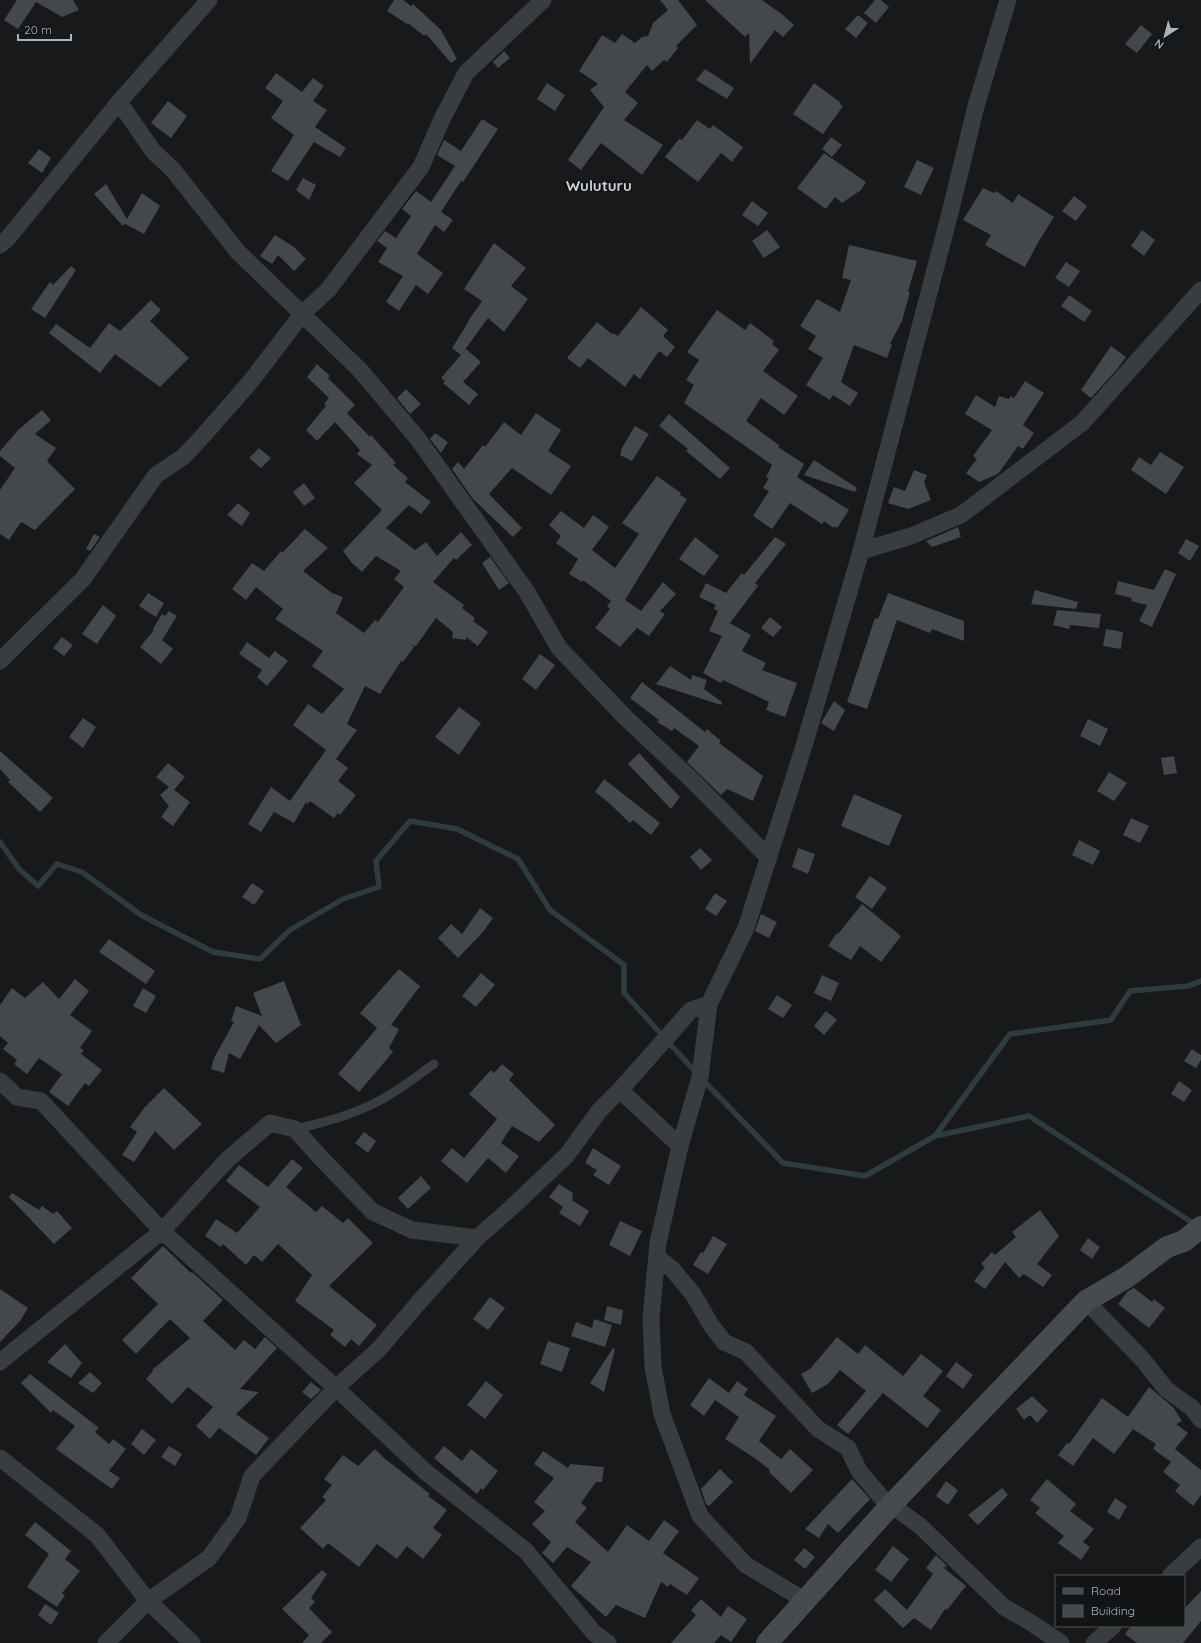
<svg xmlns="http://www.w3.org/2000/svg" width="1201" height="1643" font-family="Quicksand,sans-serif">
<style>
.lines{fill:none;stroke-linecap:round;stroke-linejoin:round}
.stream{stroke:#2e3c3f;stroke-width:5.5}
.building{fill:#44474b}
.lane{stroke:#393c40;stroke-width:9}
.street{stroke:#393c40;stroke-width:17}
.secondary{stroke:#474b50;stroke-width:22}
.labels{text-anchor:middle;stroke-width:3;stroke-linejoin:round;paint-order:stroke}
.district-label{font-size:15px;font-weight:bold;fill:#cbd1d6;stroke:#131416}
</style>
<rect width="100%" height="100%" fill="#18191b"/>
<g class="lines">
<path class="stream" d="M0,842L19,869L38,886L57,864L82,872L141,915L213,952L260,959L290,930L343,899L379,887L376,861L410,821L457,829L518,859L550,910L624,965V993L700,1077L783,1163L865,1176L935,1136L1029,1116L1196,1225
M935,1136L1010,1034L1111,1020L1130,991L1188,986L1201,981"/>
</g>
<path class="building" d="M17,0H73L79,10L62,17L36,2L18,29L4,20Z
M394,0H403L411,6L413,4L441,30L457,59L451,63L426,34L424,36L408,23L407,24L387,11Z
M660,0H678L697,25L676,46L678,48L667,62L664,60L652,71L647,65L625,92L638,103L624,120L663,145L642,175L601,143L581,170L568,160L604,107L590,90L598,84L579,71L602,35L615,43L622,34L635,43L642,37L648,36L653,23L668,10Z
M705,0H762L783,15L794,25L783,37L775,30L750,64L749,33L745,37Z
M875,0H881L889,7L876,23L864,13Z
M858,15L868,23L856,38L845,29Z
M1141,25L1152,34L1137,53L1125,44Z
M504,51L510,58L498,68L493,62Z
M705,69L734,88L727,99L696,80Z
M276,73L302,92L313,78L324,86L313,101L327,110L315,127L346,148L340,157L314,142L288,181L271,171L294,135L271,118L283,101L265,88Z
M547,83L565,95L555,111L537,99Z
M814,83L841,103L840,104L843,106L823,134L793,114Z
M168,101L187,116L171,138L151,123Z
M482,119L498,129L463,182L461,181L441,212L453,220L444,232L435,225L417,254L443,273L428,294L416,285L399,311L386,302L403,276L378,262L387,248L377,241L385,231L396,238L411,216L402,209L416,191L431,202L455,166L437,155L444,140L461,151Z
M697,120L710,129L713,125L743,147L732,162L721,153L698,182L665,157L679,139L682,140Z
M831,137L842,145L832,157L822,149Z
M39,149L51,158L42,173L28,163Z
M824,153L866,182L861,190L842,203L835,197L826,209L797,188Z
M917,160L934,168L921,195L904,187Z
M303,178L316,185L309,200L296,190Z
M106,184L127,219L142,193L160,206L144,234L125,224L123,226L94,194Z
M983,188L994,193L996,191L1013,203L1018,194L1054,217L1039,241L1025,267L985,245L991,235L963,220Z
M1074,196L1087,206L1076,221L1062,211Z
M752,201L768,213L758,226L742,215Z
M767,230L780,247L764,258L752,241Z
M1142,230L1155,240L1144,256L1131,246Z
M275,235L294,247L306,259L294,271L278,255L272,264L260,256Z
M494,243L526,268L511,286L528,299L504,332L488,318L461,355L452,348L469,321H468L482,301L464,289Z
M849,245L917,261L908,292H910L902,321L890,344L892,345L887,358L854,345L841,382L858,393L850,406L833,395L830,400L806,385L823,358L808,349L816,336L800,326L817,299L840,312L851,280L842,278Z
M1066,262L1080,271L1069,287L1055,278Z
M71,266L76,270L45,318L31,309L50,282L53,285Z
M1069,295L1092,311L1084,322L1061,306Z
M151,300L161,310L150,321L189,358L160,387L115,354L100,373L49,333L56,324L90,348L109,323L120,331Z
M641,307L668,330L663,336L675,347L667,357L659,351L640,379L634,374L625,387L588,358L580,368L567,358L597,322L612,334L613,333L618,336Z
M717,310L745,330L750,323L774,341L772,344L779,350L763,371L798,396L784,415L761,398L746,421L779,445L778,447L804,464L797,477L849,510L837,528L835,526L834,528L824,521L822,524L790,503L772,529L753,516L769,491L763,488L769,478L766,477L772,465L684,403L694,385L686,380L699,360L687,352Z
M1111,346L1126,357L1118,368L1091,398L1081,390Z
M466,349L481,362L463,382L478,394L469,405L443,383L445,381L441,378Z
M317,364L330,376L328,378L355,405L347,413L370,437L371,435L396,463L393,465L408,478L405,482L431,502L421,514L409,505L386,528L415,550L426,542L437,556L461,532L472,545L456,560L454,558L433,582L464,605L462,608L475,618L473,621L488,632L478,646L466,637V640L452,638L453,632L436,618L416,646L411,645L414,647L403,662L401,661L380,694L365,686L347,724L357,730L336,759L348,768L338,781L356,795L340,815L338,813L334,818L310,801L308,804L306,802L294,823L274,812L261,832L248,824L271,787L290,801L326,750L293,725L308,704L322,714L344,689L312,666L323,651L275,619L283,609L256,587L246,600L232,589L252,563L264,571L281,551L282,553L305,529L328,548L303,571L332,593L343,597L336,613L364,633L375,620L378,622L404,587L394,579L401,571L376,556L362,572L352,563L343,551L382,510L354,483L372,465L357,454L360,450L335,422L317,441L306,430L326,406L324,404L329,398L307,377Z
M1025,381L1044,393L1023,425L1034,433L1023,449L1018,446L998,474L979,482L966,473L977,459L973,456L992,430L965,414L976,395L995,407L999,396L1009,399L1011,396L1014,398Z
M406,389L421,404L410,414L397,398Z
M42,410L51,420L35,434L56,448L47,461L75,489L35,530L21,522L9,540L0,534V490L15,468L0,456V451L19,429Z
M536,413L561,430L548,451L571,466L551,495L512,468L489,494L522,528L513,537L473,499L452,469L458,462L464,469L483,445L485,447L504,422L521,435Z
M669,414L730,468L720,479L686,451L688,449L659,426Z
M635,426L649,434L632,461L620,455L622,448Z
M435,433L448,442L441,453L430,439Z
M259,448L271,458L261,468L249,458Z
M1160,452L1184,467L1166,494L1131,470L1139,457L1151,465Z
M814,460L857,488L855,492L804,475Z
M914,470L927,475L924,482L931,500L908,509L888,503L894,487L905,491Z
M657,476L681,493L680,495L687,499L625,600L641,611L663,582L676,594L660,611L665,614L649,636L637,628L620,647L595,628L610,609L607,606L611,601L583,580L582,582L569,574L578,559L556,543L561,536L549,525L561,511L584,528L593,515L609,527L592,550L615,568L639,534L622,523Z
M304,483L315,498L304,506L293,492Z
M238,503L250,513L242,526L227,515Z
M958,527L961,537L932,547L926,541Z
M94,534L100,537L90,551L86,549Z
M695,537L719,556L704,576L679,559Z
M775,537L786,544L755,583L758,586L730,623L751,635L742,651L766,663L762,670L797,683L785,717L766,710L769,702L723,680L721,683L703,673L722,636L709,631L718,611L714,609L716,605L699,597L706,583L726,593L742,573L744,575Z
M1186,539L1199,546L1190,561L1178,553Z
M490,557L509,583L499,590L482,563Z
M1165,569L1176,574L1152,627L1139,621L1147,605L1131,601L1132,598L1115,594L1118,581L1154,590Z
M1035,590L1078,602L1076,609L1031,604Z
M148,593L164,603L156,617L139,606Z
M888,593L964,621V641L932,629L930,633L897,620L867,709L847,702L875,618L878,619Z
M103,605L116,616L97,644L82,634Z
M1057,610L1101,614L1099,628L1070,625L1069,629L1053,625Z
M169,611L177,616L162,640L173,649L161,664L140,647L154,630L153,629L162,614L165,616Z
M770,617L782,627L773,637L761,628Z
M1106,629L1123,632L1121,649L1103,646Z
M62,637L73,645L64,656L53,648Z
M247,642L269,658L275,651L288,661L267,686L257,677L262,670L239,654Z
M540,654L555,665L536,690L522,679Z
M670,666L691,680L692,675L707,680L704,689L722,702L721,705L656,684Z
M642,682L705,732L707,729L721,741L719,743L763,776L753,801L727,789L721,795L687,762L699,746L674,728L672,731L657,722L659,720L630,698Z
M834,701L845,710L834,731L821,723Z
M459,707L481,723L459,755L435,737Z
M83,718L96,727L83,748L69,737Z
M1088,719L1108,729L1100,746L1080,736Z
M0,751L53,798L40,812L8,782L10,780L0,769Z
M639,753L680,797L671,809L628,764Z
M1174,756L1177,773L1164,775L1161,758Z
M168,763L185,777L174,790L190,802L173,826L161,817L169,806L160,795L169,787L156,777Z
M1109,772L1127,783L1114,801L1097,791Z
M604,779L660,823L651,835L633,820L630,823L609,803L595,792Z
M854,794L902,815L889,846L841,826Z
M1131,818L1149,826L1140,843L1123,835Z
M1079,840L1100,851L1093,865L1072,855Z
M700,848L712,860L701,870L690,857Z
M798,848L815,854L808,874L792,867Z
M870,876L887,888L872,909L855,897Z
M252,883L264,891L254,905L242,897Z
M715,893L727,901L716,916L705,909Z
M862,904L901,936L881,962L860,946L851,960L828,946L837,933L838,934Z
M480,908L493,918L483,932L458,958L438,938L451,924L462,934Z
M761,914L777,922L769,938L755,931Z
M109,939L155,971L146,984L99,952Z
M399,969L420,986L391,1025L399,1029L389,1048L393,1052L359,1092L338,1074L377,1028L360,1013Z
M481,973L495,985L476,1007L462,996Z
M822,975L839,983L831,1001L814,993Z
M75,979L89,991L70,1015L92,1031L80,1048L84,1050L81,1054L102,1070L89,1086L85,1083L68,1106L49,1092L62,1074L39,1058L27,1074L14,1064L17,1060L3,1049L8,1043L0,1036V1005L12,988L25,998L43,982L59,999Z
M284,981L301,1025L276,1043L259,1025L240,1059L229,1053L224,1073L211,1069L214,1058L234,1022L231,1021L236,1006L262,1016L253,993Z
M143,988L156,996L146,1013L133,1006Z
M777,995L792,1005L783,1018L768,1009Z
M826,1011L837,1020L824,1035L814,1026Z
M1192,1049L1201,1055V1060L1196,1068L1184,1061Z
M502,1064L514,1074L509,1080L555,1125L539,1142L512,1126L501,1143L519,1156L506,1173L488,1158L467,1183L441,1161L452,1148L464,1158L497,1119L469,1094L491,1070L494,1073Z
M1179,1081L1192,1090L1184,1102L1171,1094Z
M164,1088L202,1124L174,1150L155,1131L134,1162L122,1155L137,1132L130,1127L144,1108Z
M364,1132L376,1141L368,1153L355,1143Z
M593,1148L621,1166L609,1185L593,1175L597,1170L585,1163Z
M292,1159L303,1168L286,1187L316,1212L322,1206L343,1223L348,1218L373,1243L329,1286L377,1325L359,1346L351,1339L345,1347L330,1335L334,1330L295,1301L312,1275L278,1244L262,1262L254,1255L246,1265L223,1244L221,1247L205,1236L216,1219L237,1233L260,1207L226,1181L239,1165L268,1187Z
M421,1176L431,1188L408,1209L398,1198Z
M559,1184L573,1193L572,1200L589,1211L580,1226L559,1213L563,1207L549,1197Z
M12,1193L39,1210L42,1206L53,1214L57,1211L72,1228L54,1244L9,1197Z
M1040,1210L1059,1236L1037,1264L1052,1275L1043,1287L1024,1274L1019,1278L1005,1262L985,1289L974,1281L985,1267L981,1264L992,1252L995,1255L1016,1237L1012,1232Z
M620,1221L642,1231L630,1256L609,1245Z
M713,1236L727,1244L708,1274L693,1265L701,1252L703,1253Z
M1088,1238L1100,1247L1092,1259L1080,1250Z
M163,1246L191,1273L192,1272L223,1300L203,1321L235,1350L244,1340L255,1349L265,1337L277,1348L240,1389L259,1392L236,1414L269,1438L256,1455L219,1428L210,1439L196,1426L213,1407L188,1387L172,1404L146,1379L153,1371L152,1370L190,1338L170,1319L136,1354L122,1340L158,1304L131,1278Z
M1134,1288L1152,1302L1154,1299L1165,1308L1149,1328L1118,1304L1128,1291Z
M0,1289L28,1308L20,1321L0,1342Z
M490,1297L505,1308L488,1330L473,1319Z
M607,1306L623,1310L621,1325L604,1320Z
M594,1319L612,1325L605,1347L571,1336L576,1322L592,1328Z
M837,1337L858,1354L865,1345L903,1376L921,1354L943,1371L923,1396L941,1410L927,1428L883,1393L848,1434L837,1425L866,1391L840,1370L828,1384L812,1393L801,1374L810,1369Z
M548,1341L570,1348L562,1372L540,1364Z
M65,1344L82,1363L71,1378L47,1362Z
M613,1348L615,1349L604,1392L590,1383Z
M956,1362L973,1375L963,1389L946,1376Z
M90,1372L102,1383L93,1393L78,1383Z
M30,1374L99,1428L95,1432L109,1444L113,1439L126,1449L109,1471L120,1478L112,1489L56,1449L75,1426L53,1410L51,1413L21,1383Z
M709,1378L729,1393L737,1381L748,1389L744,1395L776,1416L759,1441L781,1459L790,1449L813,1470L791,1493L769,1472L770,1470L756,1459L725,1439L739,1417L715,1400L704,1416L690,1405Z
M486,1381L503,1395L485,1419L467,1405Z
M311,1382L321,1390L311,1399L302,1392Z
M1149,1387L1173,1407L1182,1421L1176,1424L1188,1433L1175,1449L1201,1470V1495L1193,1506L1175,1491L1180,1485L1163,1472L1171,1462L1153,1449L1156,1444L1133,1429L1114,1454L1093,1438L1073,1466L1058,1455L1067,1443L1069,1444L1102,1398L1128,1417Z
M1032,1396L1048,1411L1037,1423L1030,1415L1024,1420L1016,1409Z
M142,1429L156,1440L144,1455L131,1444Z
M169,1446L182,1454L175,1466L161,1457Z
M444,1446L462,1461L471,1449L498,1471L483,1490L481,1488L477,1494L434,1458Z
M375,1449L384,1458L430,1494L428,1496L447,1510L433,1528L442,1535L423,1559L407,1546L397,1559L377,1544L359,1567L328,1543L323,1549L300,1528L326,1500L322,1497L332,1485L324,1479L343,1455L358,1466Z
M543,1451L568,1468L570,1464L604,1467L602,1482H596L581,1503L587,1508L575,1522L608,1552L627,1525L649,1541L664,1520L679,1531L663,1553L699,1578L687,1595L670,1584L668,1587L661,1582L645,1618L616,1605L606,1617L571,1586L591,1562L567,1547L553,1563L542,1553L551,1542L532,1524L545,1511L534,1502L554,1478L534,1464Z
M720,1469L733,1482L709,1506L706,1504L701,1489Z
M852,1479L870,1499L838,1533L828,1524L819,1538L805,1529Z
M1047,1479L1076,1504L1070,1511L1094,1529L1083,1542L1090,1547L1081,1560L1058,1543L1064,1536L1035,1513L1040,1508L1030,1500Z
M946,1481L958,1490L948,1505L936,1496Z
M1002,1488L1008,1495L978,1525L968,1515Z
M1115,1498L1127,1506L1119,1520L1107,1512Z
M35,1522L71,1551L65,1559L80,1571L62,1593L65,1595L57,1607L27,1587L49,1554L25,1535Z
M893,1546L909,1559L891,1582L875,1570Z
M804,1548L815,1557L805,1569L794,1560Z
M936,1555L947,1566L944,1568L966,1586L947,1610L945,1609L931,1630L914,1618L903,1628L874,1600L885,1589L907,1610L933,1574L926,1568Z
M322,1570L327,1574L311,1598L315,1602L309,1608L332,1632L321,1643H302L309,1635L282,1609Z
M1201,1591V1621L1183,1643H1137L1125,1634L1131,1626H1184V1609Z
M701,1599L721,1617L728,1606L747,1619L731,1642L721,1635L714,1643H671L696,1615L691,1610Z
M45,1604L59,1613L51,1625L38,1615Z"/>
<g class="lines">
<path class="lane" d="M295,1129C328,1122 363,1112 391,1094C406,1085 420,1074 434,1064"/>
<path class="street" d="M119,102L153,151L173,170L238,252L360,370L418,439L527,592L559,648L626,718L694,782L769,858
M0,245L8,238L119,102L209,0
M861,551L911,536L961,515L1082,423L1201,290
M0,661L83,579L156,475L183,457L202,437L251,381L303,313L328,290L421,167L442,119L466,73L543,0
M0,1081L17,1097L41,1101L162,1231L336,1388L427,1473L526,1551L594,1633L608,1643
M620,1090L691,1010L709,1004
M657,1257L672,1269L693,1294L711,1325L724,1342L746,1352L818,1429L848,1448L859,1471L882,1498L920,1526L1004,1607L1030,1622L1061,1643
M1086,1301L1143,1360L1166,1389L1192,1408L1201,1420
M0,1362L162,1231L227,1160L270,1123L295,1129L320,1157L373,1212L412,1230L477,1238
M0,1458L97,1535L148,1601L192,1643
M1170,1576L1201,1547
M804,1600L746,1565L700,1516L662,1414L653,1367L651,1318L658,1243L680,1146L700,1077L709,1004L746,928L803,749L861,551L951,209L976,106L1008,0
M106,1643L148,1601L209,1558L238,1518L252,1476L336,1388L380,1348L420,1301L477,1238L512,1207L567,1155L599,1111L620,1090L680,1146
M1094,1643L1113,1626"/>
<path class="secondary" d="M767,1643L891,1505L1086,1301L1127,1277L1167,1247L1184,1241L1201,1227"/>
</g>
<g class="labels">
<g class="district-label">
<text x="599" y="191">Wuluturu</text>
</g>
</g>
<rect x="1055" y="1575" width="130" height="52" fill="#131416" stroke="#4f5458"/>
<rect x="1063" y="1588" width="20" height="6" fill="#474b50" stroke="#4f5458"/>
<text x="1091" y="1595" font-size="12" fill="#aab3bb">Road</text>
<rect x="1063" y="1605" width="20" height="12" fill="#44474b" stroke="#4f5458"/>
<text x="1091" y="1615" font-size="12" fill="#aab3bb">Building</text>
<g transform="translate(1165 36) rotate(216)" stroke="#131416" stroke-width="3" paint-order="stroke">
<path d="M0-3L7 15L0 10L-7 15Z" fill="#aab3bb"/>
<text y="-6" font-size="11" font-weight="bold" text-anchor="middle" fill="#aab3bb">N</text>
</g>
<path d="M18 34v6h53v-6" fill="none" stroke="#aab3bb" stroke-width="2"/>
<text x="24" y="34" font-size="12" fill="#aab3bb" stroke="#131416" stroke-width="3" paint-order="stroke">20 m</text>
</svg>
